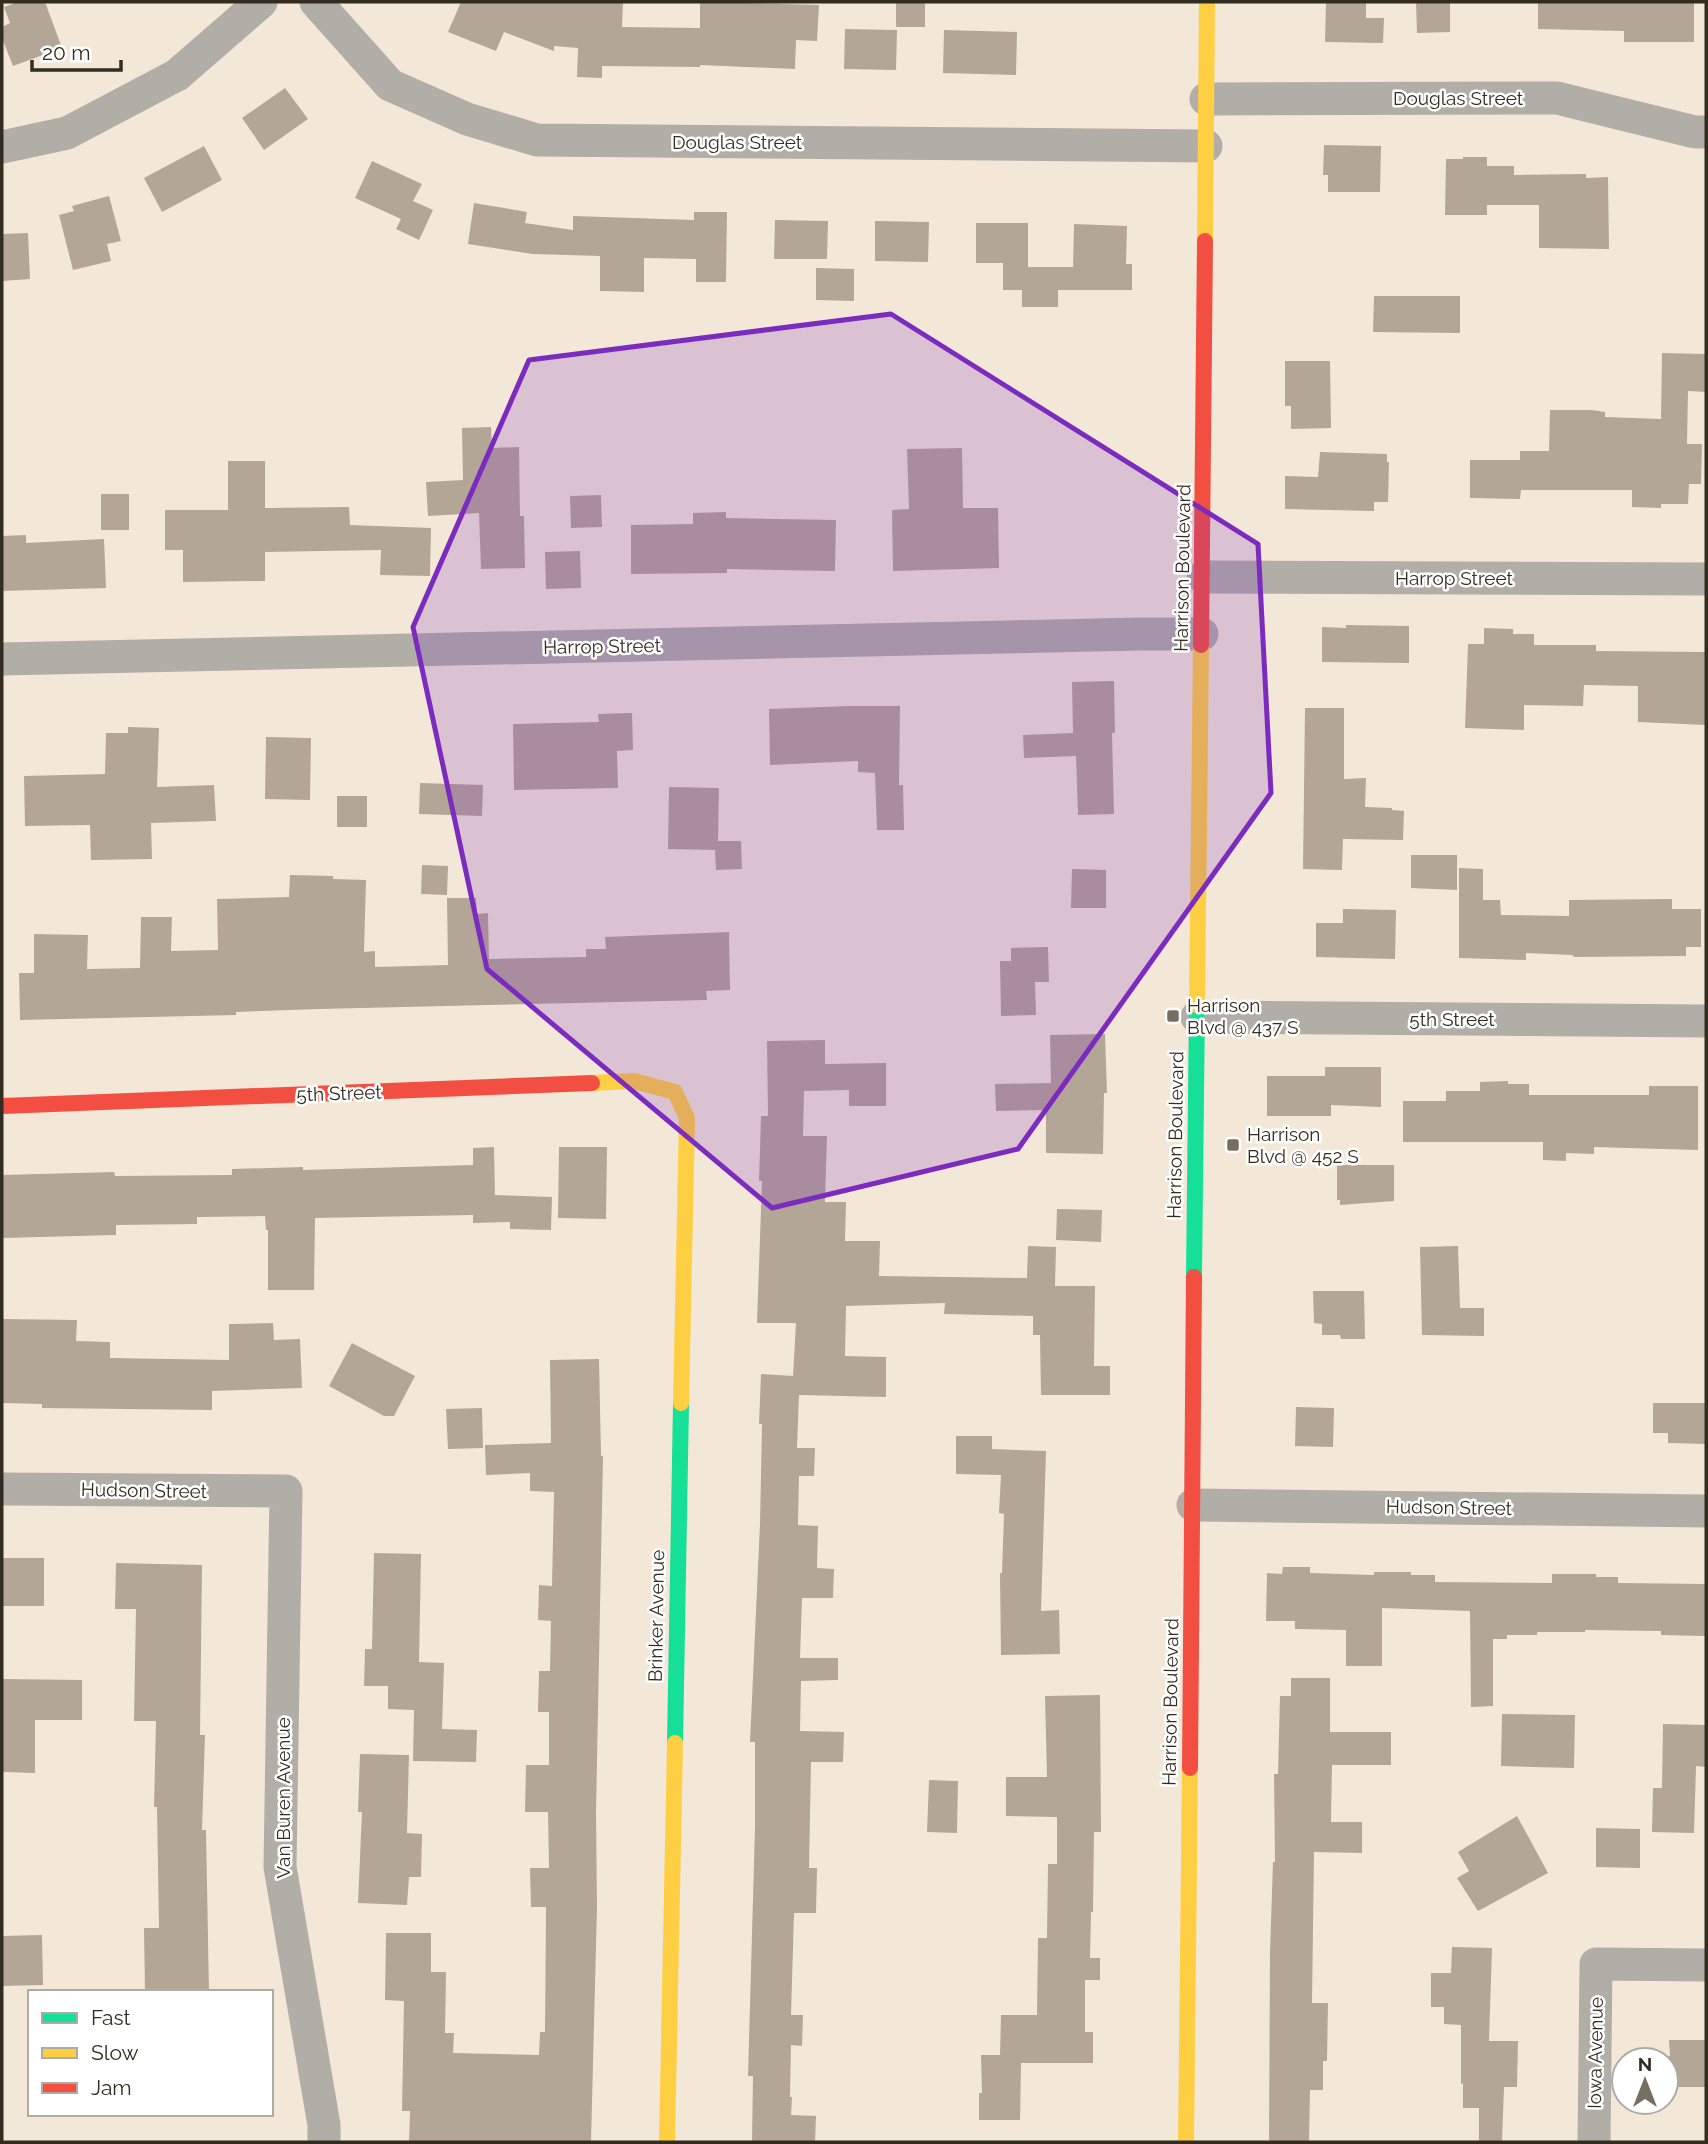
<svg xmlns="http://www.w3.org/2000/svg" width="1708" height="2144" font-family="Raleway,sans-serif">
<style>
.building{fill:#b4a697}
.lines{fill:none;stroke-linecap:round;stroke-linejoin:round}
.street{stroke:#b1aea7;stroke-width:33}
.fast{stroke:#16e098;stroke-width:16}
.slow{stroke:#ffcf43;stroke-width:16}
.jam{stroke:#f24e42;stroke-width:16}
.marked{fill:#7b2cbf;fill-opacity:0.2;stroke:#7b2cbf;stroke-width:5;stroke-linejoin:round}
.poi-dot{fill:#766e60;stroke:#fff;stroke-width:2.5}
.labels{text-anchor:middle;stroke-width:5;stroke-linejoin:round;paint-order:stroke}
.street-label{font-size:19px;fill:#332c20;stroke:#fff}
.poi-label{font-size:19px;fill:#332c20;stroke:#fff;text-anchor:start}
</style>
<rect width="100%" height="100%" fill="#f3e8d7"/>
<path class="building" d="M18,2H45L62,48L13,66L2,38V27L10,23L4,7Z
M461,2H623L622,27L700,28V2L819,5L817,41L796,40L795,69L700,65V67L602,66V78L577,77L578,48L554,46V51L504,32L496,51L448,32Z
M896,2H925V27H896Z
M1326,2H1366V18H1384L1383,43L1325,42Z
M1416,2H1450V32L1417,33Z
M1538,2H1694V42H1624V31L1538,29Z
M845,29L897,30L896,70L844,69Z
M944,30L1017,32L1016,75L943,73Z
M285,88L308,119L264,150L242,118Z
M1324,145L1381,146L1380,192H1328V175H1323Z
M204,146L222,180L162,212L144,178Z
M1463,157H1487V166H1514V175L1586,174V178L1608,177L1609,249L1539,248V205H1487V215H1445L1446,159H1463Z
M372,161L422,184L413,201L433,210L419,240L396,229L401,219L355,198Z
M109,196L121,241L107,244L111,261L73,270L59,215L74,211L72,206Z
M474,203L527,212L525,223L573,230V216L694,220V212H727L726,282H696V259L644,258V292L600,291V256L533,254L468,244Z
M775,220L828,221L827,259H774Z
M875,221L929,222L928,262L875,261Z
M976,223H1028V267H1073L1074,224L1127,226L1126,264H1132V290H1058V307H1022V290H1003V263H976Z
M28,233L30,279L2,281V234Z
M816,268L854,269V301L816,300Z
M1374,296H1460V333L1373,332Z
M1662,353L1706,354V392L1688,391L1687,444H1702L1701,484H1689L1688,504H1661V508L1632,507V490H1521L1520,499L1470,498V460H1520V451H1549L1550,410H1592L1605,412V417L1661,419Z
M1285,361H1330L1331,428L1291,429V406H1285Z
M491,427L492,448L519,447L520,516H524L525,568L481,569L479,513L428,516L426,482L463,480L462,428Z
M962,448L963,508H998L999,568L893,571L892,510L909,509L907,449Z
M1320,452L1387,454V462H1389L1388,502H1374V511L1285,509V476L1318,477Z
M228,461H265V508L349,507L350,525L431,528L430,576L380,575L381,550L265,552V581L183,582V550H165V510H228Z
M101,494H129V530H101Z
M601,495L602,527L571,528L570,496Z
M726,512V518L836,520L835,571L727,569V573L631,574V525L693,524V513Z
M26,535V543L104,539L106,588L2,591V536Z
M580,551L581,588L546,589L545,552Z
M1346,625L1409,626V663L1322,662V627L1346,628Z
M1484,628L1513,629V634H1534V645H1596V651L1706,652V725L1638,722V686L1584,685L1583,706L1524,705V730L1465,728L1468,644H1484Z
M1114,681L1115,733H1112L1114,814L1078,815L1076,756L1024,758L1023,735L1073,733L1072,682Z
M849,706H900L899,785H903L904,830H877L875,773L858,772V761L770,765L769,709Z
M1305,708H1344V779L1366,778L1365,807L1392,808V810L1404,811L1403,840L1343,839L1342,870L1303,869Z
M632,713L633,750L617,751L618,788L514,790L513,724L599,722L598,714Z
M128,727L159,728L157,787L214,785L216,821L151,823L152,859L91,860L90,825L25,826L24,776L105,774L106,733H128Z
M266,737L311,738L310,800L265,799Z
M420,783L483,785L482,816L419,814Z
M669,787L719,788L718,841H741L742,869L716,870L715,850L668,849Z
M337,796H367V827H337Z
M1411,855H1457V890L1411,888Z
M422,865L448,866L447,895L421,894Z
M1459,868L1483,869V900H1500L1501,915L1569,916V900L1672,899V909H1701V947H1686V956L1574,957L1572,955L1526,953V960L1459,958Z
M1072,869L1106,870V908H1071Z
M290,875L333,876V879L366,880L364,952L375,951V967L448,965L447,898H476L477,914L488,913L489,959L586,957V949H606L605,937L729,932L730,990L706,991L707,1000L319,1009L236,1012V1015L20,1020L19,973H34V934L88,935L87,969L140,968L141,917H172L171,951L218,950L217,899L289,897Z
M1343,909L1396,910L1395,959L1316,957V923H1343Z
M1048,947L1049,982H1035L1036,1015L1001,1016L1000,961H1011V948Z
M1105,1034L1107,1093H1104L1103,1154L1046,1153V1110L996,1111L995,1084L1051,1083L1050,1035Z
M825,1040V1064L886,1063V1106H849V1090L804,1091L803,1136H827L825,1202H846L845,1241H880L879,1276L1027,1278L1028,1246L1056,1247L1055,1286H1095L1094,1366H1110V1395H1041L1040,1335H1033V1316L944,1314L945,1303L846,1306L845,1356L886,1357V1397L799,1395L797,1448H815L814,1476H799L798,1525L818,1526L817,1568L834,1569L833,1598H802L800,1658H838V1680L801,1681L800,1731L844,1732L843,1762H811L809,1868H817L816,1913H794L791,2015H803L802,2046L791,2045L790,2097H792L791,2115L816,2116L815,2142H752L753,2076H748L755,1827V1742H750L760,1524L762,1424H759L761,1374L793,1376L796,1323H757L762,1181H759L761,1116H768L767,1041Z
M1325,1067H1381V1107L1331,1105V1116H1267V1076H1325Z
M1508,1081V1084H1529V1095H1649V1086H1698V1150L1594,1147V1154L1566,1153V1161L1543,1160V1142H1403V1101H1446V1091H1480V1082Z
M494,1147L495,1195L552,1197L551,1230L510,1229V1222L473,1223V1215L315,1218L314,1290H268V1230H266L265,1216L197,1217V1224L116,1225V1235L2,1238V1175L114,1172L115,1176L232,1175V1169L303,1167V1170L473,1165V1148Z
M559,1147H607L606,1219L558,1218Z
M1337,1165H1394V1201L1340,1205V1200H1337Z
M1057,1209L1102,1210L1101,1242L1056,1240Z
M1458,1246L1460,1308H1484V1336L1422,1335L1420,1247Z
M1313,1291H1364L1365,1339H1341L1340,1335H1322V1324L1314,1323Z
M2,1319L77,1320L76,1341L110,1342V1358L229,1360V1324L273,1323L274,1340L300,1339L302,1388L212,1391V1410L42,1408V1404L2,1403Z
M352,1343L415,1376L394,1416H384L329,1386Z
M599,1359L601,1456H603L596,1812L597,1907L591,2142H409L410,2111H402L404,2001L385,2000L386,1933H431V1972H446L445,2033H454L453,2053L539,2055L540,2032H545L546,1907H531L530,1868H549L548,1812H525L526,1765H549V1712H538L539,1671H550L551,1621L538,1620L539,1585L552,1586L554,1492L530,1491V1473L486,1475L485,1445L551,1443L550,1360Z
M1653,1403H1706V1444L1668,1443V1433H1653Z
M1296,1407L1334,1408L1333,1447L1295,1446Z
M482,1408L483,1448L448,1449L446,1409Z
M956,1436H992V1449L1046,1451L1041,1611L1059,1610L1060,1654L1001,1655L1000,1573H1002L1004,1514L999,1513L1001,1475L956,1474Z
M374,1553L421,1554L419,1662L444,1663L442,1729L477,1730L476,1762L413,1761L414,1710L388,1709V1686H364L365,1649H372Z
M2,1558H44V1606H2Z
M116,1563L202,1565L200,1735H205L202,1830H206L209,1992H145L144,1928H159L157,1807H154L156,1721H134L136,1609H115Z
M1283,1567H1310V1573L1374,1575V1572H1411V1575H1435V1582L1552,1583V1574H1596V1577H1618V1583L1706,1584V1636L1661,1635V1631L1585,1630V1632H1537V1635H1507V1639H1493V1706L1471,1707L1470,1611L1382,1608V1666H1346V1630L1295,1629V1621H1266L1267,1573L1282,1574Z
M1291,1678H1330V1732H1391V1765H1332L1331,1822H1362V1853L1314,1852L1312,2003H1328L1327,2061H1323V2090H1310L1309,2142H1269L1270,1952L1273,1862H1275L1274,1774H1278L1280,1696H1291Z
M2,1679L82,1680V1720H35V1773L2,1772Z
M1100,1695L1101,1832H1094L1093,1912H1091L1090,1958H1100V1980H1085V2032H1093V2063H1021L1020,2120H979V2093H982L981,2055H1000L1001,2015H1037L1038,1938H1047L1048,1864H1057V1817L1006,1816V1777H1047L1045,1696Z
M1502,1714L1575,1715L1574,1768L1501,1766Z
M1663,1724L1706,1725V1767L1696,1766L1694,1833L1652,1832L1653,1788H1662Z
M360,1754L409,1755L407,1833L422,1834L421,1877H409L407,1905L358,1903L362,1812H358Z
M929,1780L958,1781L957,1833L927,1832Z
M1517,1816L1548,1873L1478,1911L1457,1878L1469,1871L1458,1852Z
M1596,1828L1640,1829V1868L1596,1867Z
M42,1935L43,1985L2,1986V1936Z
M1452,1947L1492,1948L1489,2041H1518L1517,2087H1504L1502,2142H1479V2108H1463V2083L1461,2084V2025L1444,2024V2007H1431V1973H1451Z
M1669,2040H1706V2087H1666V2056H1670Z"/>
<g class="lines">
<path class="street" d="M316,2L390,85L467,119L537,140L1206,146
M1206,99L1557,98L1695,132H1706
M2,147L67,133L177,75L261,2
M1203,577L1706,579
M2,659L1140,634H1202
M1197,1017L1706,1021
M2,1489L286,1491L280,1867L324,2125V2142
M1193,1505L1706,1511
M1594,2142L1596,1964L1706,1965"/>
<path class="fast" d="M1194,1277L1197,1005
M675,1743L681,1403"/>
<path class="slow" d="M1205,241L1207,2
M1197,1005L1201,645
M592,1083L634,1081L675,1092L687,1118L681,1403
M667,2142L675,1743
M1186,2142L1190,1768"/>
<path class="jam" d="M1201,645L1205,241
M2,1106L592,1083
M1190,1768L1194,1277"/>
</g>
<path class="marked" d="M891,314L1258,544L1271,793L1018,1149L772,1208L487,969L413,627L529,360Z"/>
<g class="poi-dot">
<rect x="1166" y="1009" width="14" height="14" rx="3.5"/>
<rect x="1226" y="1138" width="14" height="14" rx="3.5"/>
</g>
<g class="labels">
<g class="street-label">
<text x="1458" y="105">Douglas Street</text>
<text x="737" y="149">Douglas Street</text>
<text transform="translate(1182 568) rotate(-89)" y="7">Harrison Boulevard</text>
<text x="1454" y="585">Harrop Street</text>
<text transform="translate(602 646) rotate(-1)" y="7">Harrop Street</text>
<text x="1452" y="1026">5th Street</text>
<text transform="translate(339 1093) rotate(-2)" y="7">5th Street</text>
<text transform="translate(1175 1135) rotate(-89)" y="7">Harrison Boulevard</text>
<text transform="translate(144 1490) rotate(1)" y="7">Hudson Street</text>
<text transform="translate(1449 1507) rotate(1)" y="7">Hudson Street</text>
<text transform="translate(656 1616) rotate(-89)" y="7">Brinker Avenue</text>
<text transform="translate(1170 1702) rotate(-89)" y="7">Harrison Boulevard</text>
<text transform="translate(283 1798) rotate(-90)" y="7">Van Buren Avenue</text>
<text transform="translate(1595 2053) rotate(-89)" y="7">Iowa Avenue</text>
</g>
<g class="poi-label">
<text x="1187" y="1012">Harrison<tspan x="1187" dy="22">Blvd @ 437 S</tspan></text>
<text x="1247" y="1141">Harrison<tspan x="1247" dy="22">Blvd @ 452 S</tspan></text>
</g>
</g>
<rect width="1708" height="2144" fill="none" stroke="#332c20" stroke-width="7"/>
<rect x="28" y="1990" width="245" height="126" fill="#ffffff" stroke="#adaba6" stroke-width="2"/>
<rect x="42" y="2013" width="35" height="10" fill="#16e098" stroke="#adaba6" stroke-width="2"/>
<text x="91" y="2025" font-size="21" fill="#332c20">Fast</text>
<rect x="42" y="2048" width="35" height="10" fill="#ffcf43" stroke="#adaba6" stroke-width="2"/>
<text x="91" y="2060" font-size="21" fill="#332c20">Slow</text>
<rect x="42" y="2083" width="35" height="10" fill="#f24e42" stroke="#adaba6" stroke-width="2"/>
<text x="91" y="2095" font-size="21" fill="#332c20">Jam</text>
<g transform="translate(1645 2081)"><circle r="33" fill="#ffffff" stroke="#adaba6" stroke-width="2"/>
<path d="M0-5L12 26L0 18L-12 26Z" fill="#766e60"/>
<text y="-10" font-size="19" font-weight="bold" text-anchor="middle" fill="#332c20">N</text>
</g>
<path d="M32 60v10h89v-10" fill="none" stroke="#332c20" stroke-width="3.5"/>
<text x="42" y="60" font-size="21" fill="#332c20" stroke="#ffffff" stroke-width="5" paint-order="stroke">20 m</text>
</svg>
